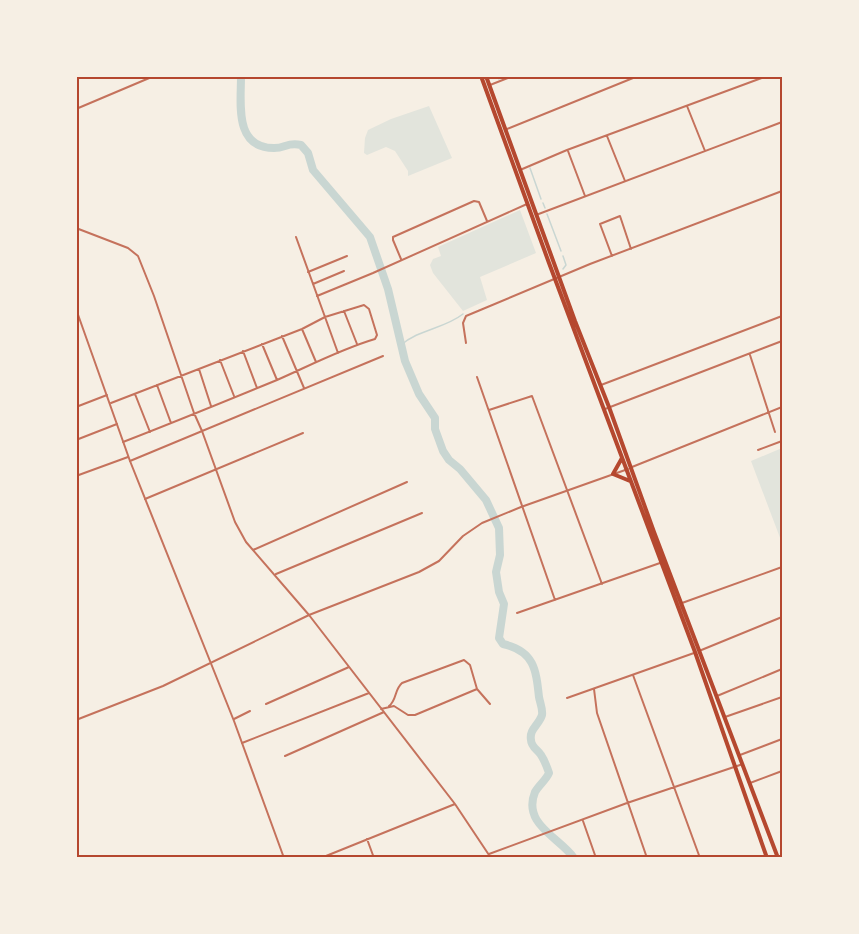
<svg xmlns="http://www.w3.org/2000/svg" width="859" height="934" font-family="Overpass,sans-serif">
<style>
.green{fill:#e2e4dc}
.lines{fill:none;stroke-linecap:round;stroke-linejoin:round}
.stream{stroke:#c9d6d2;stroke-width:1.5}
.river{stroke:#c9d6d2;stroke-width:8}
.minor{stroke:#c5725c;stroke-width:2}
.tertiary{stroke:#c5725c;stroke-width:2}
.trunk{stroke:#b5482f;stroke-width:4}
.neatline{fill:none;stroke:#b5482f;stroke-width:2}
</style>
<rect width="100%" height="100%" fill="#f6efe4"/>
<path class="green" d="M429,106L452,158L408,176V171L395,151L386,147L367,155L364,153L365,138L368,130L391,119Z
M520,210L536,253L480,277L487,300L463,311L433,273L430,265L433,259L441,256L438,247Z
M782,448V543L751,461Z"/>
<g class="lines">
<path class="stream" d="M498,76L499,79
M530,168L541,199
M543,203L545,208
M547,214L561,251
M563,269L566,265L563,256
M401,345C419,329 444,329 463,314"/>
<path class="river" d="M241,76C241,104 234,148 274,148C286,148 287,142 301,145L308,153L313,170L370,237L388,289L405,361L419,394L435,418V429L443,451L449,460L460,469L486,500L499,528L500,555L496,572L499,592L504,604L499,638L503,644C534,651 536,669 539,697C540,703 543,709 542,715C539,725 529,729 531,740C531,747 538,750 541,755C545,761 547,767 549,773C546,780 539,785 535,792C522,824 559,837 574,858"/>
<path class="minor" d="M76,79L84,76
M490,85L513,76
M687,106L705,151
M76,109L154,76
M507,129L638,76
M607,136L625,181
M568,151L585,196
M520,170L567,150L767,76
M536,215L782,122
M76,228L128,248L138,256L154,296L194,413L202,431L235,522L246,542L309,615L455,804L491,858
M612,256L600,224L620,216L631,249
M401,259L393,240V237L474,201L479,202L487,221
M308,272L347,256
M313,284L344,271
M317,296L373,273L527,204
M344,311L357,344
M302,329L316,362
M282,336L304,388
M466,343L463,323L466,316L590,264L782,191
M262,344L277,380
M243,351L257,388
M750,355L775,432
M220,360L234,396
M199,369L211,406
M477,377L555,600
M157,385L171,423
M601,385L782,316
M135,394L150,432
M111,403L302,329L325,317L296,237
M76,407L107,395
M605,409L782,341
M489,410L532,396L602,584
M76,440L117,424
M123,442C175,422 226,401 277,380C309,366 341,349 375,339L377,335L369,309L364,305L325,317L338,353
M758,450L782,441
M130,461L383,356
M632,467L782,407
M76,476L128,457
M145,499L303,433
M253,550L407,482
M276,574L422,513
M682,603L782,567
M517,613L660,563
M699,651L782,617
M633,675L700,858
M594,689L597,713L647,858
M717,696L782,669
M567,698L694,653
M266,704L349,667
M389,706C397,700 394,690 402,683L464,660L470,665L477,689L490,704
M381,709L394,706L408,715H415L477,689
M725,717L782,697
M234,719L250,711
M242,743L369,693
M740,755L782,739
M285,756L384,712
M750,783L782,771
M583,821L596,858
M367,839L374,858
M489,854L627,803L743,764
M321,858L455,804"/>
<path class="tertiary" d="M76,309L130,461L234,721L284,858
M76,720L163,686L309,615L419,572L439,561L463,536L482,523L521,507L628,469"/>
<path class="trunk" d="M481,76L549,263L695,652L767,858
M486,76L575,321L609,407L654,532L778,858
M622,458L613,474L630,481"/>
</g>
<rect width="859" height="934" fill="none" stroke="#f6efe4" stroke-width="156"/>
<rect x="78" y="78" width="703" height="778" class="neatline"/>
</svg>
